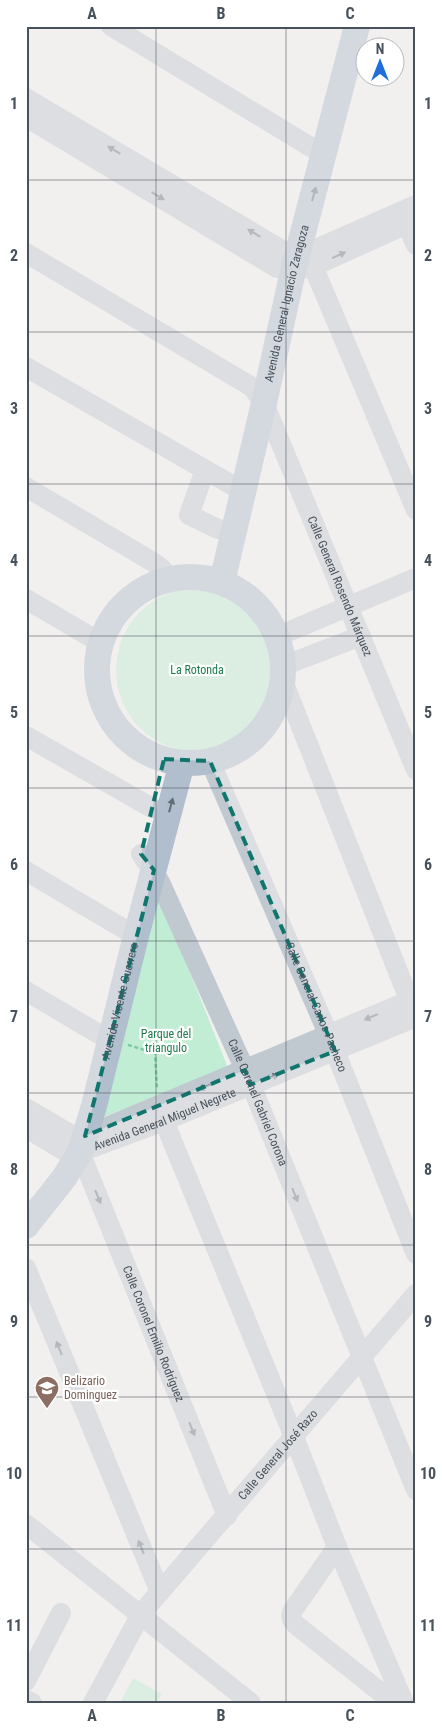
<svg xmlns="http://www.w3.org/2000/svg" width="442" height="1729" font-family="'Roboto Condensed',sans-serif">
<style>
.green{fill:#c0edd3}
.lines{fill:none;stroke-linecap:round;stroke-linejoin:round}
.path{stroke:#79caa4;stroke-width:2.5;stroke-dasharray:4 2.5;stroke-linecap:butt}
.minor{stroke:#c0c9d0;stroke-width:20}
.major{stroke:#b0becd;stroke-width:26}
.oneway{fill:#6c767f}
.oneway2{fill:#626d78}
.marked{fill:none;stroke:#0f766e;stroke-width:4;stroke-dasharray:10 6;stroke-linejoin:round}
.grid{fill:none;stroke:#48525c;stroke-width:1;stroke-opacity:0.55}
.labels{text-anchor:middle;stroke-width:4.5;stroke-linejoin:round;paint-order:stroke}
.street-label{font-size:12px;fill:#48525c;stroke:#fff}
.park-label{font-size:12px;fill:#1b7b4e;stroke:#fff}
.education-label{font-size:12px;fill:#785e54;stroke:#fff;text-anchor:start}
.neatline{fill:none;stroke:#48525c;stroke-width:2}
.grid-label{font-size:16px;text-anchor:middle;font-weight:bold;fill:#48525c}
</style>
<rect width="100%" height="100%" fill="#f2efef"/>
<path class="green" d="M116 670a82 82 0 1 1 164 0a82 82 0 1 1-164 0Z
M152,892L165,910L228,1068L98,1119Z
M133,1678L162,1694L157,1703H120Z"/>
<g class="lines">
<path class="path" d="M128,1045L155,1053L157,1089"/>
<g class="minor">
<path d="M111,26L324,155"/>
<path d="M26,98L282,250L298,254L307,253L416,205"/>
<path d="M26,117L277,268L293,271L312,267L416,220"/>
<path d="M402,213L416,245"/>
<path id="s1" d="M26,253L252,387L264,403L416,770"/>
<path d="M308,254L416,510"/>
<path d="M26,367L244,492"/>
<path d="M205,470L189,515L218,529"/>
<path d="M26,487L153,562L162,569L170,579"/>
<path d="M26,599L101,643"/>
<path d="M278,636L416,578"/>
<path d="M283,666L361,636"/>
<path d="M283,681L414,1012"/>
<path d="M26,736L152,808"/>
<path id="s2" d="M210,761L329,1036L416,1254"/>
<path id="s3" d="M141,854L160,882L245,1070L416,1490"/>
<path d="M26,871L136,936"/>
<path d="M26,991L109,1040"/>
<path d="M26,1108L70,1134L85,1136L416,998"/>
<path d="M164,1121L294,1437L337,1547L404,1703"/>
<path id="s4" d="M26,1128L63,1150L80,1152L164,1121L416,1017"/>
<path id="s5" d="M80,1152L227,1516"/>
<path d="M26,1268L160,1592"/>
<path d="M26,1524L251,1703"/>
<path d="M337,1547L293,1610C290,1616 291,1619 295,1624L394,1703"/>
<path d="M26,1681L61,1613"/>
<path d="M26,1700L32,1703"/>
<path id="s6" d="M93,1703L141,1614L416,1294"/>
</g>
<g class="major">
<circle cx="190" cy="670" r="93"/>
<path id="s7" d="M222,582L264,403L293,271L357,26"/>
<path id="s8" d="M26,1226L64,1178L80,1152L94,1106L136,936L182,763"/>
</g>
</g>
<defs><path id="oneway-solid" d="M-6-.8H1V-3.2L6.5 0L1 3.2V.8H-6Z" transform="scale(1.25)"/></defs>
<g class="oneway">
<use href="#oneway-solid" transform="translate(114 150) rotate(-149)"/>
<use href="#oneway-solid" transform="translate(158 196) rotate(31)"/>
<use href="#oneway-solid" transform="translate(254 233) rotate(-149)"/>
<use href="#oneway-solid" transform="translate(339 255) rotate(-24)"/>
<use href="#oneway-solid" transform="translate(371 1017) rotate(157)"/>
<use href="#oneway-solid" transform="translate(272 1077) rotate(-22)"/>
<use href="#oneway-solid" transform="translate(205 1087) rotate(158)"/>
<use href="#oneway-solid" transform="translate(295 1195) rotate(68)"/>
<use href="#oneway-solid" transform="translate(98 1197) rotate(68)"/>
<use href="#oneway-solid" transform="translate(59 1348) rotate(-112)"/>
<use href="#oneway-solid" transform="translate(192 1429) rotate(68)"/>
<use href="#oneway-solid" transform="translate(141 1547) rotate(-112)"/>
</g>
<g class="oneway2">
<use href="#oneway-solid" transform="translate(314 194) rotate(-75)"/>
<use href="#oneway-solid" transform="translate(171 805) rotate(-75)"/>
</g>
<path d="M0 0H442V1729H0ZM164,759L210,761L335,1051L250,1085L245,1070L85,1136L154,870L141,854Z" fill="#f2efef" fill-opacity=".55" fill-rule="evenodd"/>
<path class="marked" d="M164,759L210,761L335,1051L250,1085L245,1070L85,1136L154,870L141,854Z"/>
<path class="grid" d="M156,26V1703M286,26V1703M26,180H416M26,332H416M26,484H416M26,636H416M26,788H416M26,941H416M26,1093H416M26,1245H416M26,1397H416M26,1549H416"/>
<defs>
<symbol id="school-pin" viewBox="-11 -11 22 30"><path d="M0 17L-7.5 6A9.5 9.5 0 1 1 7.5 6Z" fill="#8d6e63" stroke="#fff"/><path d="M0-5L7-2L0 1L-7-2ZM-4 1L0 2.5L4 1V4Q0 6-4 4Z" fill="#fff"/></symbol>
</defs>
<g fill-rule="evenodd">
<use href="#school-pin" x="33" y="1374" width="28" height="38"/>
</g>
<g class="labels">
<g class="street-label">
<text dy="4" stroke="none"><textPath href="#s7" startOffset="286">Avenida General Ignacio Zaragoza</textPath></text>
<text dy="4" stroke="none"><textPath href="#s1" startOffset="481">Calle General Rosendo Márquez</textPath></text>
<text dy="4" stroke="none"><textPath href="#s8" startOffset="248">Avenida Vicente Guerrero</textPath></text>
<text dy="4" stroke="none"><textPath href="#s2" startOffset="268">Calle General Carlos Pacheco</textPath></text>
<text dy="4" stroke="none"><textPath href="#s3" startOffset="275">Calle Coronel Gabriel Corona</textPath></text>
<text dy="4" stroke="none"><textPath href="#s4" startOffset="151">Avenida General Miguel Negrete</textPath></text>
<text dy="4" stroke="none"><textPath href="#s5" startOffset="196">Calle Coronel Emilio Rodríguez</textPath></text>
<text dy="4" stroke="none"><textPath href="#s6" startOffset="311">Calle General José Razo</textPath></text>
</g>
<g class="park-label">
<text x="197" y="674">La Rotonda</text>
<text x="166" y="1038">Parque del<tspan x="166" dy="14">triangulo</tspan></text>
</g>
<g class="education-label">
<text x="64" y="1385">Belizario<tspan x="64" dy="14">Dominguez</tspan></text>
</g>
</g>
<rect width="442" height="1729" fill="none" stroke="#ffffff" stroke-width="55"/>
<g transform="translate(380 62)"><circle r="24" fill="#ffffff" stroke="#b6babe"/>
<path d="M0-4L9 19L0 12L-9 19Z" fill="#216dda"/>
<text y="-8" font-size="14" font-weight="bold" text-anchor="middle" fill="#48525c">N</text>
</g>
<rect x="28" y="28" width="386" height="1674" class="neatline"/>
<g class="grid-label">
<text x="92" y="19">A</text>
<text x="221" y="19">B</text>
<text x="350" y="19">C</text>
<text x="14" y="109">1</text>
<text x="428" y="109">1</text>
<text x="14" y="261">2</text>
<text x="428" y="261">2</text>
<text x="14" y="414">3</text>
<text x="428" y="414">3</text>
<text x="14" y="566">4</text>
<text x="428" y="566">4</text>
<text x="14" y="718">5</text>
<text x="428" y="718">5</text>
<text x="14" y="870">6</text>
<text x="428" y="870">6</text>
<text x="14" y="1022">7</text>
<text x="428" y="1022">7</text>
<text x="14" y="1175">8</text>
<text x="428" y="1175">8</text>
<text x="14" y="1327">9</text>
<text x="428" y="1327">9</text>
<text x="14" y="1479">10</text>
<text x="428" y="1479">10</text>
<text x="14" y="1631">11</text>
<text x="428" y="1631">11</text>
<text x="92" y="1721">A</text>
<text x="221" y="1721">B</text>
<text x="350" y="1721">C</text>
</g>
</svg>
